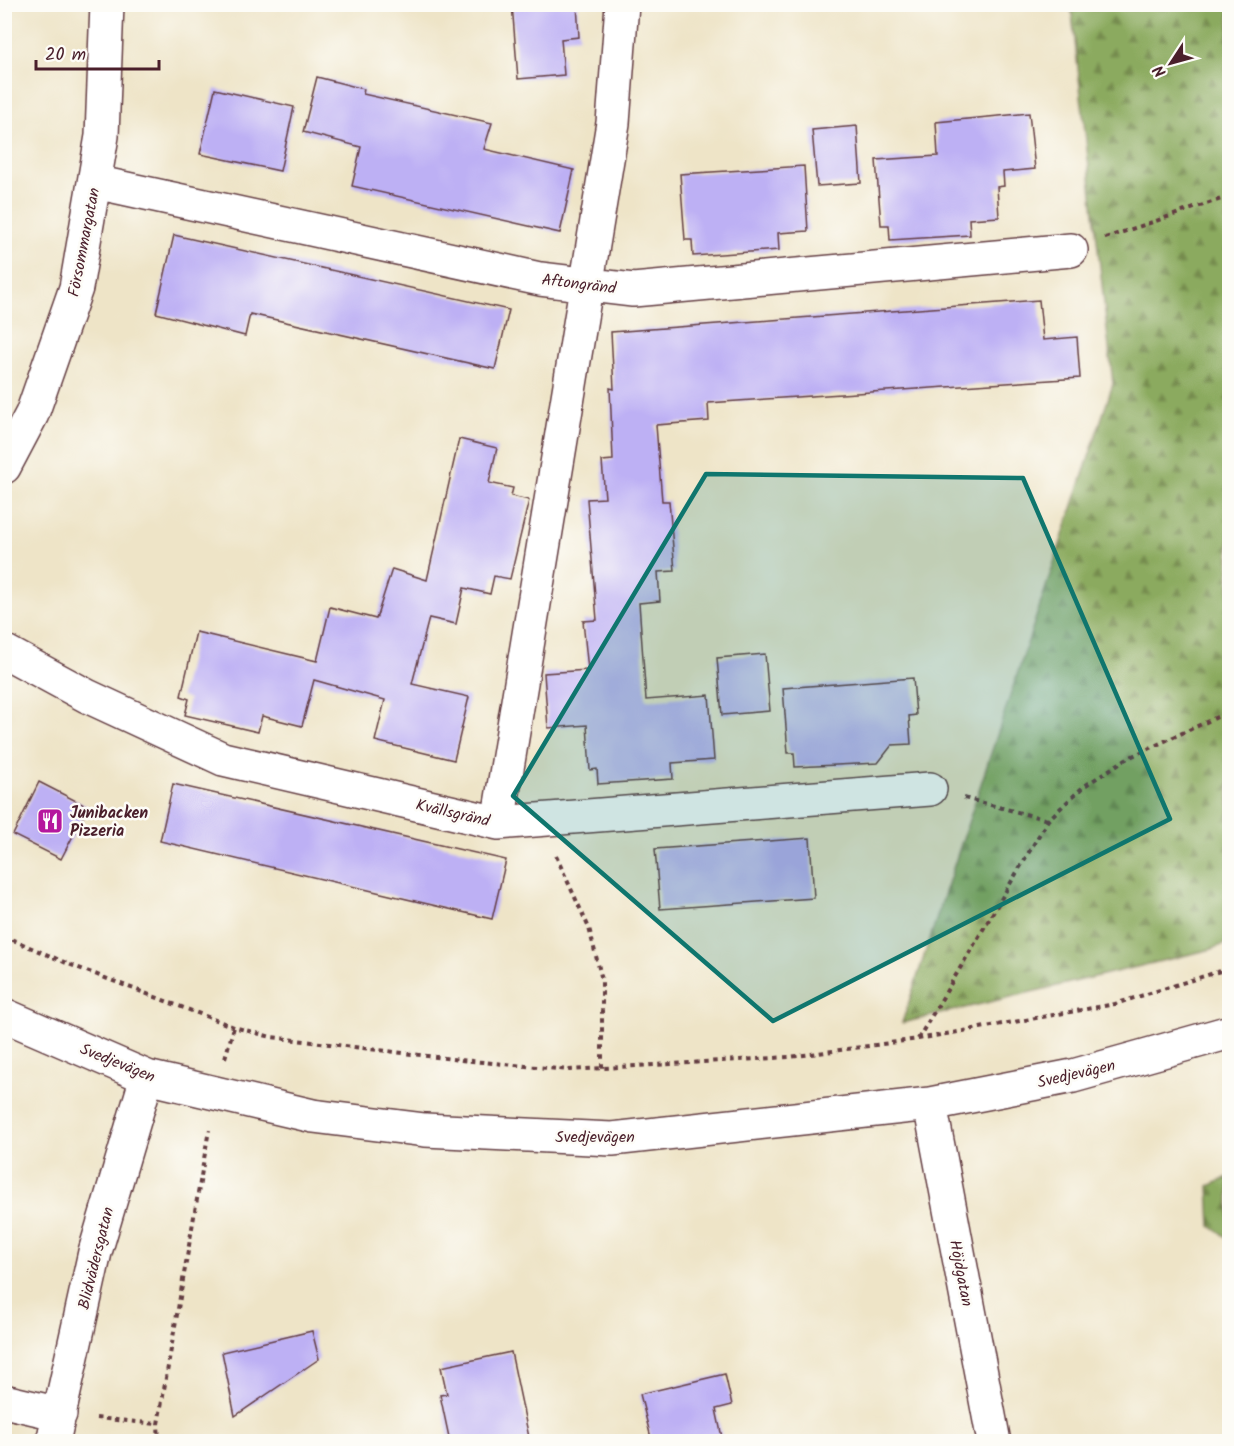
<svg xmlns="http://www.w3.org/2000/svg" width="1234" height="1446" font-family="Kalam,sans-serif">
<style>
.forest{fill:url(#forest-firs);stroke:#6a6444;stroke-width:1.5}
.building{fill:#bdb0f4}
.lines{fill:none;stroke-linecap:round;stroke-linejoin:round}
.minor-casing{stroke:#633d42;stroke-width:36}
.path{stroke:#633d42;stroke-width:4;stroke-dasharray:4.5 4.5;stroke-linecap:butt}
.minor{stroke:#fff;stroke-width:33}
.marked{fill:#0f766e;fill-opacity:0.2;stroke:#0f766e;stroke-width:4.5;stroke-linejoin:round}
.labels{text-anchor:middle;stroke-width:5;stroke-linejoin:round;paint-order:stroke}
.street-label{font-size:16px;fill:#4a1f2b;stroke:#fdfcf7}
.poi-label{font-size:16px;font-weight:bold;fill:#4a1f2b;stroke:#fdfcf7;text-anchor:start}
</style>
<defs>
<pattern id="forest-firs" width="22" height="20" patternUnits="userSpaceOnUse" patternTransform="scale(1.5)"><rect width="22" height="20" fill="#8baa5e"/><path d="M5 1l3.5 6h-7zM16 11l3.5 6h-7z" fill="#748a4e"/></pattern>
</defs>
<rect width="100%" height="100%" fill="#fdfcf7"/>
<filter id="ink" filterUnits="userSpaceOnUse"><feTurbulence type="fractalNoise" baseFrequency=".0167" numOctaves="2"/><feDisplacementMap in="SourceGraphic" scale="12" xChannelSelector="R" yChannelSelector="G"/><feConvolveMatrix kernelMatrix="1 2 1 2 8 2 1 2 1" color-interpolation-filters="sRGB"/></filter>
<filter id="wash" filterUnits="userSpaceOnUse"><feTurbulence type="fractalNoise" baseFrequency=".008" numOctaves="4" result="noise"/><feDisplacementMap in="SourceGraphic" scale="24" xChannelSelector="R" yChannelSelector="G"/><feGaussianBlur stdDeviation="1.35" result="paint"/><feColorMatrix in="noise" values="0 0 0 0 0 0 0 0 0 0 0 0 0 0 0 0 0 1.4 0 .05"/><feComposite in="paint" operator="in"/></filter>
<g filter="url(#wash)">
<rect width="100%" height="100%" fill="#eee4c7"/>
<path class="forest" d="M1071,5H1229V942L1212,949L902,1023L1113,384Z
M1229,1177V1239L1211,1226L1209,1186Z"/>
<g id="blocks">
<path class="building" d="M512,4H577L579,37L561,39L564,75L518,79Z
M317,77L364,89L363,94L492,123L484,149L574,170L560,233L352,186L361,147L303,132Z
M215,89L294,107L280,171L200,154Z
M1029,113L1035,169L1003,172L1004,186L997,187L999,217L969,219L970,235L890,240L889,225H881L876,160L938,156L936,122Z
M857,126L861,183L817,186L812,130Z
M804,166L808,231L778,233L779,250L693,256L692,240H685L680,174Z
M174,235L509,310L495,369L250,314L245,336L156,313Z
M1039,300L1043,340L1077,337L1080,378L708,403L709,421L656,425L662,501H669L675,571L658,572L660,601L639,603L646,700L709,695L714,760L672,763L673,779L598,784L597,769L590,770L587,725L548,728L544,673L588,670L583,621L597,620L587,499L605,498L602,461L613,460L610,388L614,389L611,332Z
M459,439L497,448L489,483L513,488L511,496L529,500L510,579L494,576L490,594L464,588L456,624L429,618L412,684L469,697L454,760L375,741L385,700L314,680L302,726L262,716L258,732L185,715L189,699L181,696L196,632L317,661L330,607L376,619L392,569L427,580Z
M765,654L770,711L722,715L717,658Z
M913,678L916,715L909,716L911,744L892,745L878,763L795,767L794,753H788L783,688Z
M39,782L88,807L61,859L13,835Z
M173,784L506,860L492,919L160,841Z
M810,838L814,898L660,909L655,849Z
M312,1331L319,1359L235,1416L222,1352Z
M511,1352L530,1442H450L440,1395L447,1394L441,1367Z
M725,1374L732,1405L716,1409L723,1442H652L640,1394Z"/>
</g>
</g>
<g filter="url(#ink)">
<use href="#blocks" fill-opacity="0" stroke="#633d42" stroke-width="1.5"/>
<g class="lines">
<defs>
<path id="minor" d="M95,182L540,279L633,290L1071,250
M4,467L32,414L76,288L102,136L107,4
M4,651L87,696L223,759L498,823L930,789
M498,823L613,123L622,4
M4,1015L147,1077L313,1116L425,1130L612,1139L930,1104L1073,1076L1230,1032
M930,1104L994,1442
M4,1401L60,1414
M53,1442L95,1252L147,1077"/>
</defs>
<use href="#minor" class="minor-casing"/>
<path class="path" d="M1105,238L1230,196
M964,798L1048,820
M556,856L589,928L602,980V1069
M4,936L71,965L234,1027L271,1037L461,1060L569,1070L790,1057L918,1039L1115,1004L1230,968
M918,1039L1048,820L1083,787L1126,759L1230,711
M225,1058L234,1027
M96,1418L158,1424
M159,1442L158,1424L209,1130"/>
<use href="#minor" class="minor"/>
</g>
</g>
<path class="marked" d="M706,474L1023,478L1170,819L773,1021L513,796Z"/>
<defs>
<symbol id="restaurant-square" viewBox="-11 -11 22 22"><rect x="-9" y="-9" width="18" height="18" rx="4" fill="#b5179e" stroke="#fdfcf7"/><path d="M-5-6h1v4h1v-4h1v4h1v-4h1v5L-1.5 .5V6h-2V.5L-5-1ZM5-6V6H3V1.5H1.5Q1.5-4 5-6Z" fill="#fff"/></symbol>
</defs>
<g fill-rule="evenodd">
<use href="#restaurant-square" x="35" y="806" width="30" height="30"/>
</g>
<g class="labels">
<g class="street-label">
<text transform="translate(83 242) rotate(-79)" y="6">Försommargatan</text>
<text transform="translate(579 283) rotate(7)" y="6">Aftongränd</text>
<text transform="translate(453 812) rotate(13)" y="6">Kvällsgränd</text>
<text transform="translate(118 1062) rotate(22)" y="6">Svedjevägen</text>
<text transform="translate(1076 1073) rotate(-13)" y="6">Svedjevägen</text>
<text x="595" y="1142">Svedjevägen</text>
<text transform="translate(95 1258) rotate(-76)" y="6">Blidvädersgatan</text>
<text transform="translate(962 1273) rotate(79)" y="6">Höjdgatan</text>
</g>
<g class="poi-label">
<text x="70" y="818">Junibacken<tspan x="70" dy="18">Pizzeria</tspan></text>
</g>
</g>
<rect width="1234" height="1446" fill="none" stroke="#fdfcf7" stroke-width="24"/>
<g transform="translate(1171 63) rotate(234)" stroke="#fdfcf7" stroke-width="4.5" paint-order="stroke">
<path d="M0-4.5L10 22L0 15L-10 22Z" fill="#4a1f2b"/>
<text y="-9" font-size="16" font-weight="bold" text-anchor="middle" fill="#4a1f2b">N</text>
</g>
<path d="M36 60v9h123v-9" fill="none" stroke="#4a1f2b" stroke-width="3"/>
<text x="45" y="60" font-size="18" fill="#4a1f2b" stroke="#fdfcf7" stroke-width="4.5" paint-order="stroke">20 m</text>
</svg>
